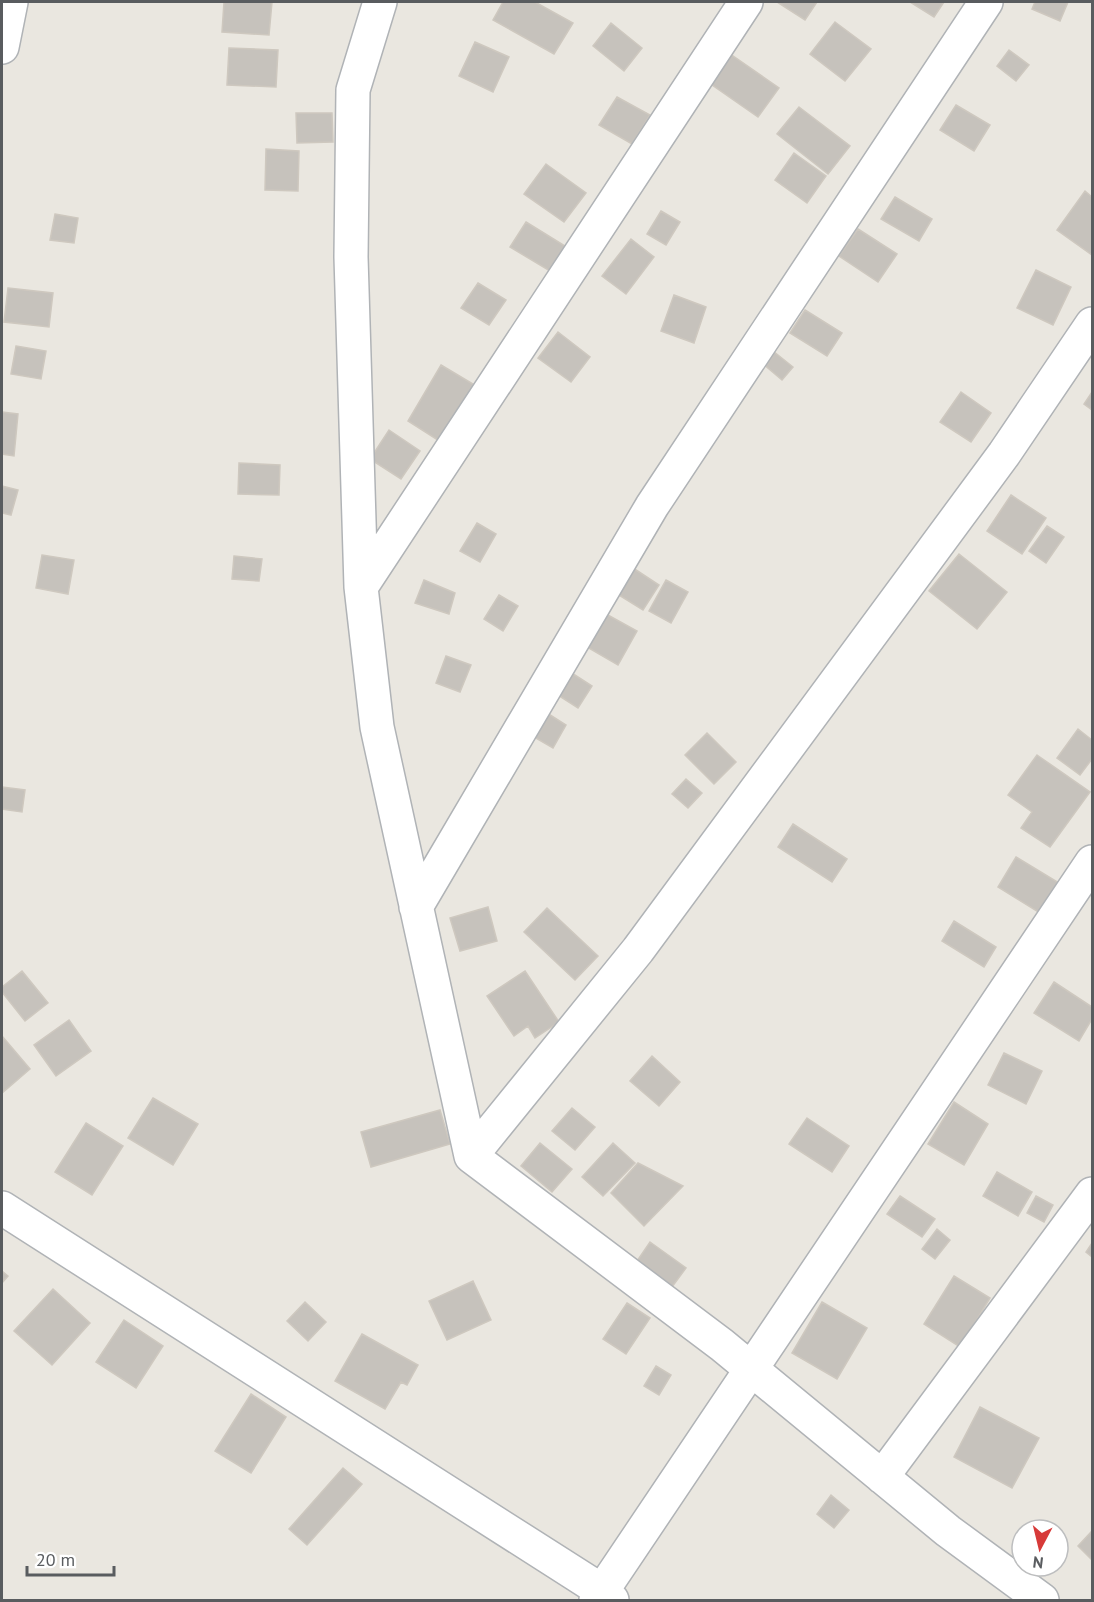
<svg xmlns="http://www.w3.org/2000/svg" width="1094" height="1602" font-family="'PT Sans',sans-serif">
<style>
.building{fill:#c6c2bc;stroke:#cec8bf;stroke-width:1.5}
.lines{fill:none;stroke-linecap:round;stroke-linejoin:round}
.minor-casing{stroke:#b0b3b6;stroke-width:36}
.minor{stroke:#fff;stroke-width:33}
</style>
<rect width="100%" height="100%" fill="#eae7e0"/>
<path class="building" d="M224,2H272L269,35L222,32Z
M503,2H535L573,23L554,54L493,20Z
M777,2H817L805,20Z
M910,2H944L934,17Z
M1035,2H1068L1060,21L1032,9Z
M835,22L871,49L845,81L810,54Z
M611,23L642,48L624,71L593,46Z
M475,42L509,57L493,92L459,76Z
M229,48L278,50L276,87L227,85Z
M1009,50L1029,65L1016,81L997,66Z
M726,51L779,88L758,117L705,80Z
M617,97L650,115L632,144L599,125Z
M956,105L990,125L974,151L940,130Z
M799,107L850,146L828,174L777,134Z
M296,113H332L333,142L297,143Z
M266,149L299,151L298,191L265,190Z
M794,153L826,176L807,203L775,180Z
M546,164L586,193L564,222L524,194Z
M1085,191L1092,197V255L1057,230Z
M895,197L932,219L919,241L881,219Z
M661,211L680,222L666,245L647,234Z
M55,214L78,218L74,243L50,240Z
M526,222L565,246L550,271L510,247Z
M858,229L897,254L878,282L839,256Z
M631,239L654,257L626,294L602,276Z
M1036,270L1071,287L1053,325L1017,308Z
M478,283L506,300L489,325L461,308Z
M8,288L53,293L49,327L4,322Z
M674,295L706,307L694,343L661,331Z
M805,310L842,333L827,356L790,333Z
M558,332L590,357L571,382L538,358Z
M16,346L46,351L41,379L11,374Z
M773,351L793,367L782,380L762,363Z
M441,365L478,387L444,444L408,421Z
M961,392L991,413L971,442L940,422Z
M1092,392V410L1084,404Z
M2,412L18,414L14,456L2,454Z
M389,430L420,451L401,479L370,459Z
M239,463L280,465L279,495L238,494Z
M2,486L18,490L11,515L2,513Z
M1011,495L1046,518L1022,554L987,531Z
M477,523L496,534L480,562L460,551Z
M1047,526L1064,537L1046,563L1029,551Z
M959,554L1007,592L977,629L929,591Z
M42,555L74,560L68,594L36,588Z
M234,556L262,559L259,581L232,579Z
M630,566L659,585L643,610L614,592Z
M424,580L455,593L449,614L415,603Z
M666,580L688,592L671,623L649,611Z
M499,595L518,606L503,631L484,619Z
M606,614L637,631L618,665L587,647Z
M446,656L471,665L460,692L436,683Z
M564,668L592,686L578,708L550,690Z
M547,713L566,725L553,748L534,737Z
M1078,729L1092,740V759L1080,775L1057,758Z
M707,733L736,762L714,784L685,755Z
M1037,755L1090,792L1050,847L1021,828L1032,812L1008,795Z
M686,779L702,793L688,808L672,794Z
M2,787L25,790L22,812L2,809Z
M793,824L847,859L832,882L778,847Z
M1016,857L1059,883L1040,913L998,887Z
M488,907L497,941L460,951L450,918Z
M547,908L598,956L575,980L524,932Z
M954,921L996,947L984,967L942,941Z
M22,971L48,1003L25,1021L2,992V987Z
M525,971L559,1022L535,1038L528,1026L514,1036L487,996Z
M1054,982L1092,1007V1019L1079,1041L1034,1013Z
M69,1020L91,1051L56,1076L34,1045Z
M2,1036L30,1069L2,1093Z
M1004,1053L1042,1071L1026,1104L988,1085Z
M652,1056L680,1082L659,1106L630,1081Z
M153,1098L198,1124L173,1165L128,1138Z
M954,1102L988,1124L964,1165L928,1144Z
M572,1108L595,1127L575,1150L552,1131Z
M440,1110L450,1144L371,1167L361,1132Z
M807,1118L849,1146L832,1172L789,1144Z
M86,1123L123,1146L92,1195L55,1172Z
M540,1143L572,1169L552,1192L521,1166Z
M613,1143L635,1163L603,1196L582,1177Z
M638,1163L683,1186L644,1226L611,1193Z
M997,1172L1032,1192L1018,1216L983,1196Z
M900,1196L935,1219L922,1237L887,1214Z
M1036,1196L1053,1205L1044,1222L1027,1213Z
M937,1229L950,1240L935,1259L922,1249Z
M650,1242L686,1268L672,1287L637,1261Z
M1092,1243V1257L1086,1252Z
M2,1271L8,1276L2,1283Z
M954,1276L990,1298L960,1347L924,1324Z
M473,1281L491,1320L447,1340L429,1301Z
M53,1289L90,1323L52,1365L14,1331Z
M305,1302L326,1322L308,1341L287,1321Z
M822,1302L867,1328L837,1379L792,1353Z
M627,1303L650,1318L626,1354L603,1339Z
M124,1320L163,1346L136,1388L96,1362Z
M362,1334L418,1365L407,1385L401,1382L385,1409L335,1381Z
M656,1366L671,1375L659,1395L644,1386Z
M251,1394L286,1417L251,1473L215,1451Z
M980,1407L1039,1438L1012,1488L954,1457Z
M343,1468L362,1484L307,1545L289,1529Z
M831,1495L849,1510L834,1528L817,1514Z
M1092,1531V1560L1078,1546Z"/>
<g class="lines">
<defs>
<path id="minor" d="M380,2L353,90L351,257L361,587L377,727L471,1156L722,1345L948,1531L1042,1600
M2,47L11,2
M361,587L746,2
M416,907L652,506L986,2
M471,1156L638,950L1004,454L1092,324
M2,1208L602,1591L612,1600
M882,1477L1092,1194
M596,1600L1092,862"/>
</defs>
<use href="#minor" class="minor-casing"/>
<use href="#minor" class="minor"/>
</g>
<rect width="1094" height="1602" fill="none" stroke="#595c5f" stroke-width="6"/>
<g transform="translate(1040 1548) rotate(187)"><circle r="28" fill="#ffffff" stroke="#bdbebf" stroke-width="1.5"/>
<path d="M0-4.5L10 22L0 15L-10 22Z" fill="#d73a39"/>
<text y="-9" font-size="16" font-weight="bold" text-anchor="middle" fill="#595c5f">N</text>
</g>
<path d="M27 1566v9h87v-9" fill="none" stroke="#595c5f" stroke-width="3"/>
<text x="36" y="1566" font-size="18" fill="#595c5f" stroke="#ffffff" stroke-width="4.5" paint-order="stroke">20 m</text>
</svg>
